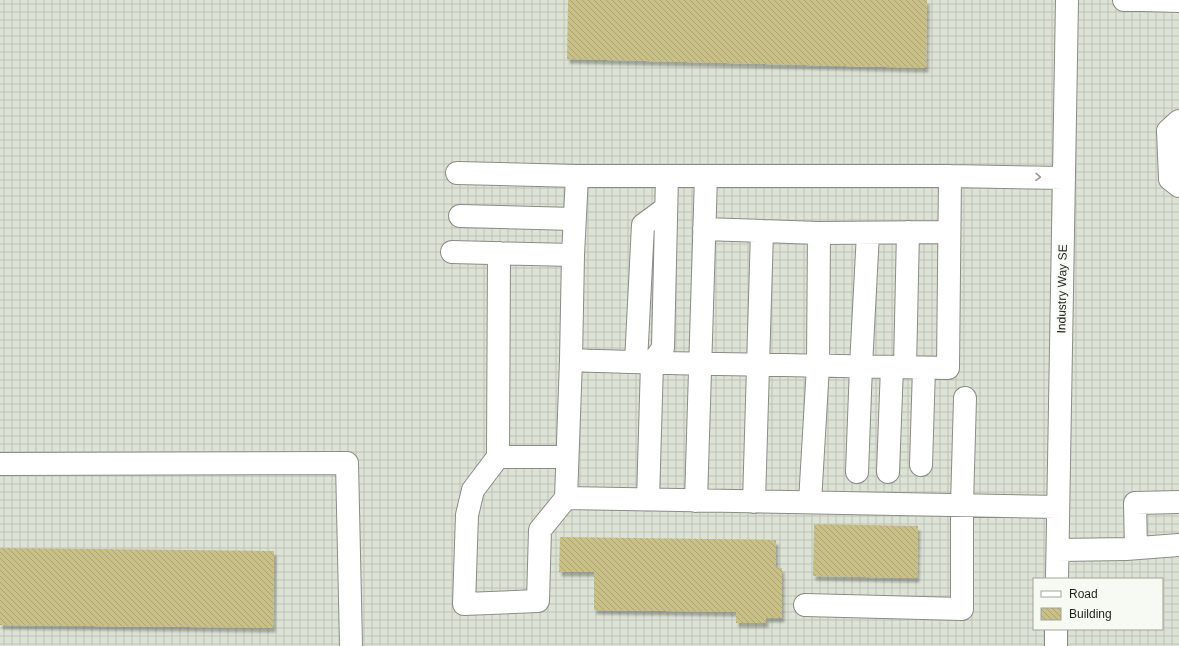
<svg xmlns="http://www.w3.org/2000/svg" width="1179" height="646" font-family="Arial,sans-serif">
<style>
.industrial{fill:url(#industrial-grid);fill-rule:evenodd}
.building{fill:url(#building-back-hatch);filter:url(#shadow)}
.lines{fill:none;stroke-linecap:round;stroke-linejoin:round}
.minor-casing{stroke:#8a8d86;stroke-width:24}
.minor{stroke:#fff;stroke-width:22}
.oneway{stroke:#9a9b99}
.labels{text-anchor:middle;stroke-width:3;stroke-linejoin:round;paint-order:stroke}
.street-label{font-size:12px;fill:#1f201d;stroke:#f6faf2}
</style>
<defs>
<pattern id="industrial-grid" width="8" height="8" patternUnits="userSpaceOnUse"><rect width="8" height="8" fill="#dce3d4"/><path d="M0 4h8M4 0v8" fill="none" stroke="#bcc2b6"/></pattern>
<pattern id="building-back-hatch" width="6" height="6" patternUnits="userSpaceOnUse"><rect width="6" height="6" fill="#c8c087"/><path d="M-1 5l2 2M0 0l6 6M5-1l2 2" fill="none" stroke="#aba574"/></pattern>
<filter id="shadow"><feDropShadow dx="2.5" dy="4.5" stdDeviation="1" flood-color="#0004"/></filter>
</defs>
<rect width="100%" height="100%" fill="#e9ece4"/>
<path class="industrial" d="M0,0H1179V646H0ZM1034,579H1162V629H1034Z"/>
<path class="building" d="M568,0H927L926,68L567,59Z
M814,524L918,526L917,578L813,576Z
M560,537L776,540V568H782V618H766V623H736V612L594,610V572H559Z
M0,548L274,551L273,628L0,625Z"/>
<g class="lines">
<defs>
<path id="minor" d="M1124,0H1142
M1142,0L1179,1
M1179,121L1168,131L1170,179L1179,186
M457,173L577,176
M460,216L574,219
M704,229L819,233
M452,252L573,255
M499,253L498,457H567
M571,360C696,365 822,365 948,368L950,176
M636,362L643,225L666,208
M905,367L908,232
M498,457L473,490L467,515L464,604L538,601L540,530L566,498
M0,464L347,463L351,646
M921,465L924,368
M857,472L861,366L868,233
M888,472L892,367
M648,500L652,363L663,348L667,176
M696,501L706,176
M754,502L762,231
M810,502L818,366L819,233L949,232
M1058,507L566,498L571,360L573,255L577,176H950L1064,178
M1136,548L1135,503L1179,502
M1058,550L1126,549L1179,545
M1057,579L1067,0
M805,605L962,609V505L965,398
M1056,646V629"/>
</defs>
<use href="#minor" class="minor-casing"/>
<use href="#minor" class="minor"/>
</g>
<defs><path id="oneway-chevron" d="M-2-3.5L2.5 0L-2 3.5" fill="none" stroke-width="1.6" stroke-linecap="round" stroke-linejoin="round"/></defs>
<use class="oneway" href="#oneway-chevron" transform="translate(1038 177) rotate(1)"/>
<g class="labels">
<g class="street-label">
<text transform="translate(1062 289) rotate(-89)" y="4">Industry Way SE</text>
</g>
</g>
<rect x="1033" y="578" width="130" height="52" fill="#f6faf2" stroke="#a0a39d"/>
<rect x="1041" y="591" width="20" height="6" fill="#ffffff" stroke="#a0a39d"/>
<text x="1069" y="598" font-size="12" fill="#1f201d">Road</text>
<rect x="1041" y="608" width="20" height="12" fill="url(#building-back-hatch)" stroke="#a0a39d"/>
<text x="1069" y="618" font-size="12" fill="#1f201d">Building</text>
</svg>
